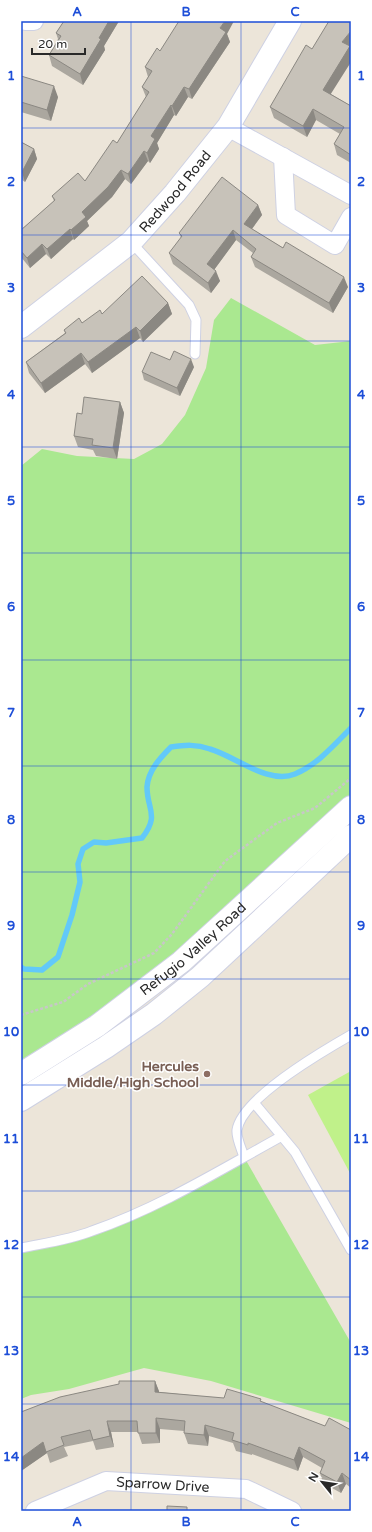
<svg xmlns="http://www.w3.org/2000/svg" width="372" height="1532" font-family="'Varela Round',sans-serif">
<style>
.green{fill:#aae890}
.pitch{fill:#c0f18a}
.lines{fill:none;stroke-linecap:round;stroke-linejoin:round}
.stream{stroke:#62c9f9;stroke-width:5.5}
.lane-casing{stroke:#ced1e3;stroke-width:11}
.street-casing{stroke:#ced1e3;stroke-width:20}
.secondary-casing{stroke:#ced1e3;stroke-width:24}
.path{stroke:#c7c7c7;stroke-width:2.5;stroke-dasharray:3 2;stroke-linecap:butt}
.lane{stroke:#fff;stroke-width:9}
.street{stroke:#fff;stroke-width:18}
.secondary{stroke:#fff;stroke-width:22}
.wall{fill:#aba79f}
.shaded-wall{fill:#8b8882}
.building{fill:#c7c2b9;stroke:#8b8882}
.grid{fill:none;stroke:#1d4ed8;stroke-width:1;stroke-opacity:0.55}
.education-dot{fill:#8d6e63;stroke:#fff;stroke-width:1.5}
.labels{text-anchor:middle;stroke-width:3;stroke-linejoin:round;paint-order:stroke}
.street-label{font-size:14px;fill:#292929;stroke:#fff}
.education-label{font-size:14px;font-weight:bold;fill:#785e54;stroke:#fff;text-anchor:end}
.neatline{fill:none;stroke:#1d4ed8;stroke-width:1.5}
.grid-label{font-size:13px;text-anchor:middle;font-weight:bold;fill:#1d4ed8}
</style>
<rect width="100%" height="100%" fill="#ece5d9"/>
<path class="green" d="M231,298L315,345L351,341V807L181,962L21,1074V466L42,449L77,456L134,459L162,444L185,415L206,368L214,320Z
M244,1157L351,1343V1423L211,1381L144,1368L69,1389L31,1395L21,1399V1248L91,1232Z"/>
<path class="pitch" d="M351,1071V1175L308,1095Z"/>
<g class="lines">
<path class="stream" d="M21,967L24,969L42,970L58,957L72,915L80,882L78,864L83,849L94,842L106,843L142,838C160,815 147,810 147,787C148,771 160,758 171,747C185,745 196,744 210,749C235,756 268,785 295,774C317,765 334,745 351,728"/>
<defs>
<path id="lane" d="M131,242L189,305L196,320L195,354
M255,1104L295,1152L351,1250
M244,1157C242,1150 236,1138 237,1130C242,1098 323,1051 351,1035
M21,1248C45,1243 69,1240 92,1231C159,1208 220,1170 282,1136"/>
<g id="street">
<path d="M25,21H34"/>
<path d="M228,127L351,195"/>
<path d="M283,157L286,215L335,245L351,217"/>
<path id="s1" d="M35,1511L106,1481L246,1489L292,1511"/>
</g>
<g id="secondary">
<path id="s2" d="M21,327L131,242L175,193L228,127L290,21"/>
<path id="s3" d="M21,1074L97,1026L181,962L351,807"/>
<path d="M21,1100L106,1047L154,1014L200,977L351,836"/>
</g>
</defs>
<use href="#lane" class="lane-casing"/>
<use href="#street" class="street-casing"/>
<use href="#secondary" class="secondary-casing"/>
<path class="path" d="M21,1015L63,1002L88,984L154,953L172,934L225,861L277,823L315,808L351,778"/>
<use href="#lane" class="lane"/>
<use href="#street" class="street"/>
<use href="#secondary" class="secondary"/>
</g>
<path class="wall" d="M64,21H119L104,46L105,50L83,85L52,66L49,55L58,39L56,33Z
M227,34L230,42L192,99L188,97L176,116L174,115L157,143L159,149L150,163L148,161L131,184L125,179L112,197L87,221L89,226L74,240L73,239L51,259L46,254L30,268L21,257V230L54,201L52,196L85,181L117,143L146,97L142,87L148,77L145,67L160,51Z
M312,49L331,94L351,106V163L337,155L334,144L340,134L316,120L307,137L274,118L270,107Z
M21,76L58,97L51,121L21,112Z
M21,142L34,149L37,159L25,182L21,179Z
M258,205L262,215L252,229L348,287L333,313L255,267L251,257L253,253L236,240L214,270L220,281L211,293L173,264L169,253L181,238L179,233Z
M168,303L172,314L143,342L140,338L92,373L85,364L45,393L29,373L26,362L65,333L64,330L82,323L102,314Z
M170,360L194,367L180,396L144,380L142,372Z
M120,402L124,413L117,459L96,456L93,450L78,447L74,436L82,414Z
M155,1381L159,1392L262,1402L325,1426L351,1430V1488L346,1484L341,1493L323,1483L320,1473L322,1468L303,1457L298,1471L252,1454V1455L236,1451L233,1443L209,1436L208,1446L188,1444L184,1433V1431L160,1429V1443L142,1444L138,1432H111L114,1447L96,1450L93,1441L64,1447L68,1456L50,1463L47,1453L21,1471V1412Z"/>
<path class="shaded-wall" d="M109,21H119L104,46L105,50L83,85L80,74L99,38Z
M225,21H234L227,34L230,42L192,99L189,89L220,28Z
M351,31V46L350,47L351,48V62L327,100L323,90L342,42Z
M54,86L58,97L51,121L47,110Z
M184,87L188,97L176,116L172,106Z
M171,105L174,115L157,143L159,149L150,163L147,153L151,136Z
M313,109L316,120L307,137L303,126Z
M34,149L37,159L25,182L22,172Z
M144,151L148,161L131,184L128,174Z
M121,170L125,179L112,197L87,221L89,226L74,240L71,230L82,212Z
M258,205L262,215L248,234L244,224Z
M70,229L73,239L51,259L47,249Z
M233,230L236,240L211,274L207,264Z
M42,244L46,254L30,268L27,258Z
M216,271L220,281L211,293L208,283Z
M344,277L348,287L333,313L329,303Z
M168,303L172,314L143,342L140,331Z
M136,327L140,338L92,373L88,362Z
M81,353L85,364L45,393L41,383Z
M191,359L194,367L180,396L177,388Z
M120,402L124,413L117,459L113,448Z
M155,1381L159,1391V1403L155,1392Z
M156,1418L160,1429V1443L156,1433Z
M107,1421L111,1432L114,1447L110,1436Z
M205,1425L209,1436L208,1446L204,1435Z
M43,1442L47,1453L21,1471V1458Z
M299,1447L303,1457L298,1471L294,1460Z
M342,1473L346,1484L341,1493L337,1482Z"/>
<path class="building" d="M64,21H109L99,38L101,39L80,74L49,55L61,36L56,33Z
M179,21H225L220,28L226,32L189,89L184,87L172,106L171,105L151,136L155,139L147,153L144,151L128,174L121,170L108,187L82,212L86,217L71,230L70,229L47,249L42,244L27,258L21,251V230L55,200L52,196L78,173L85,181L113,140L117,143L149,92L142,87L152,71L145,67L157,48L160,51Z
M329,21H351V31L342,42L350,46L323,90L351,106V155L334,144L344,127L313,109L303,126L270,107L306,45L312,49Z
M21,76L54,86L47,110L21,102Z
M21,142L34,149L22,172L21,171Z
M222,177L258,205L244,224L283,248L286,242L344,277L329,303L251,257L256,249L233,230L207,264L216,271L208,283L169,253L182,236L179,233Z
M142,276L168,303L140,331L136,327L88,362L81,353L41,383L26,362L66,333L64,330L79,318L82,323L100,310L102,314Z
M174,351L191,359L177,388L142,372L151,352L170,360Z
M84,397L120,402L113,448L92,445L93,439L74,436L77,413L82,414Z
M119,1381H155V1392L224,1398L227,1389L261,1399L260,1401L325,1426L329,1418L351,1430V1480L342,1473L337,1482L320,1473L325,1461L299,1447L294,1460L248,1443V1445L232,1440L234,1433L205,1425L204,1435L184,1433L185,1421L156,1418V1433H138L137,1421H107L110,1436L93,1440L90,1430L61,1437L64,1445L46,1452L43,1442L21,1458V1412L60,1397L119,1384Z
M167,1506L187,1507V1511H167Z"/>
<path class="grid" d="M131,21V1511M241,21V1511M21,128H351M21,235H351M21,341H351M21,447H351M21,553H351M21,660H351M21,766H351M21,872H351M21,979H351M21,1085H351M21,1191H351M21,1297H351M21,1404H351"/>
<circle class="education-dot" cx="207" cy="1074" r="4"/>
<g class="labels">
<g class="street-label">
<text dy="5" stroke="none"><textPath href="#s2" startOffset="206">Redwood Road</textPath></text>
<text dy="5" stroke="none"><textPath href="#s3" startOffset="213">Refugio Valley Road</textPath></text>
<text dy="5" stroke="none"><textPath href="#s1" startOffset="134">Sparrow Drive</textPath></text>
</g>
<g class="education-label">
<text x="199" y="1071">Hercules<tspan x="199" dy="16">Middle/High School</tspan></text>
</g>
</g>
<rect width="372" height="1532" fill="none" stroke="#ffffff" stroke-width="44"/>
<g transform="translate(322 1482) rotate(300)" stroke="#ffffff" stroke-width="3" paint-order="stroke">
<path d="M0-3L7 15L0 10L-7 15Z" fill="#292929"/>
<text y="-6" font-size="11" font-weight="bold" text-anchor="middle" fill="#292929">N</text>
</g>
<path d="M32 48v6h53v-6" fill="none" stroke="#292929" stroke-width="2"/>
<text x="38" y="48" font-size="12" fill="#292929" stroke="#ffffff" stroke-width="3" paint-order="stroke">20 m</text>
<rect x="22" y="22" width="328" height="1488" class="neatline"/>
<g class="grid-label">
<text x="77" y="16">A</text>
<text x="186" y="16">B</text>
<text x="295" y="16">C</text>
<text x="11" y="80">1</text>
<text x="361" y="80">1</text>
<text x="11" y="186">2</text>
<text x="361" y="186">2</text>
<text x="11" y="292">3</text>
<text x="361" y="292">3</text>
<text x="11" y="399">4</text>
<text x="361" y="399">4</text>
<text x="11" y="505">5</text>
<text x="361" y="505">5</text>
<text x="11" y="611">6</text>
<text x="361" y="611">6</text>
<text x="11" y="717">7</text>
<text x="361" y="717">7</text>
<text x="11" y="824">8</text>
<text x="361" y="824">8</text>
<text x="11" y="930">9</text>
<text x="361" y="930">9</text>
<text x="11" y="1036">10</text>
<text x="361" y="1036">10</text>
<text x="11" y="1143">11</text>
<text x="361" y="1143">11</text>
<text x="11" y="1249">12</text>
<text x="361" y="1249">12</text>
<text x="11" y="1355">13</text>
<text x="361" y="1355">13</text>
<text x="11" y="1461">14</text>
<text x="361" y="1461">14</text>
<text x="77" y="1526">A</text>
<text x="186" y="1526">B</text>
<text x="295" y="1526">C</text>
</g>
</svg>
